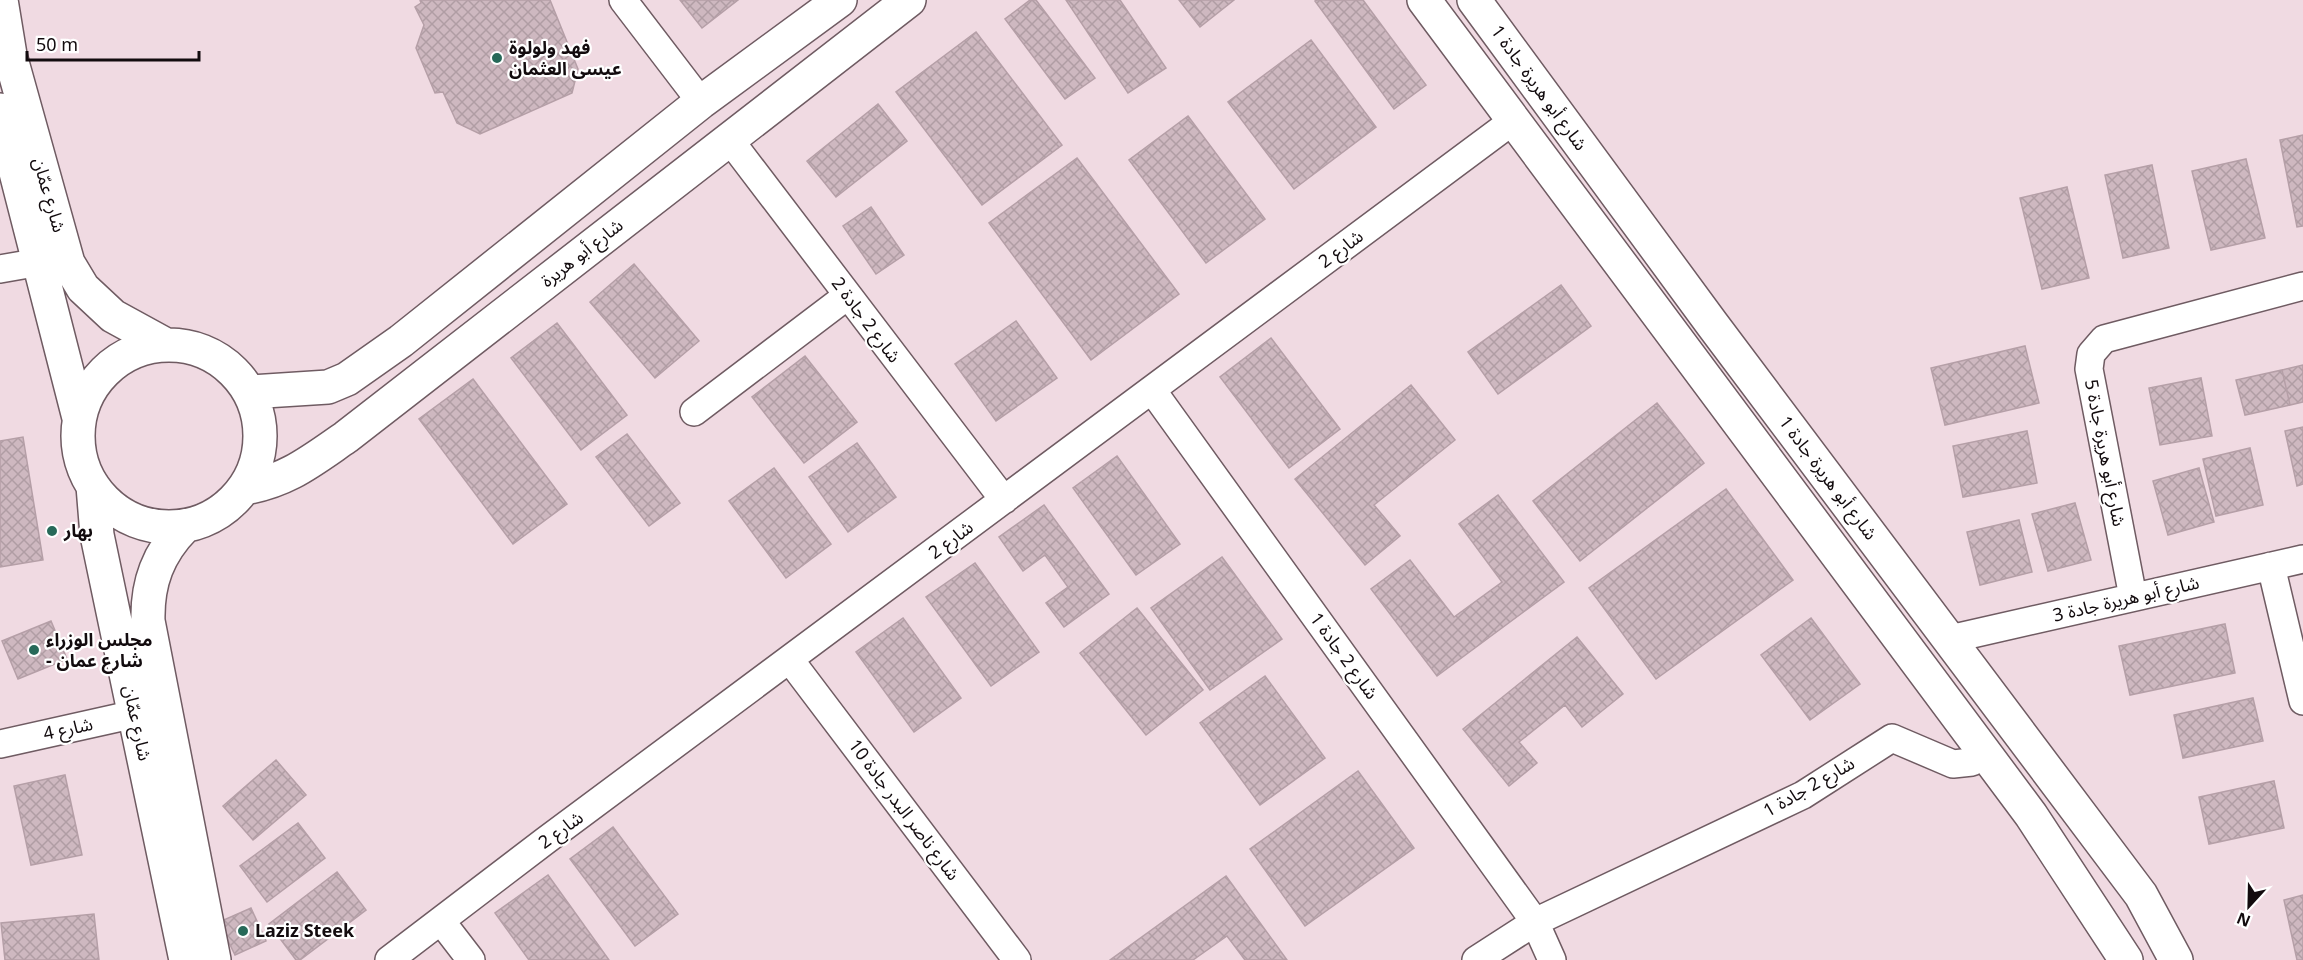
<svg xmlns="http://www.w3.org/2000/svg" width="2303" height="960" font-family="'Noto Sans','Noto Sans Arabic',sans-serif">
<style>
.building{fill:url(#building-cross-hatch);stroke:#b59fa7;stroke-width:1.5}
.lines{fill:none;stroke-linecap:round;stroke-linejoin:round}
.street-casing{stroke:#6f5b62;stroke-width:30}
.secondary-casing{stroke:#6f5b62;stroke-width:36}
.street{stroke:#fff;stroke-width:27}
.secondary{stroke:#fff;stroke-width:33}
.poi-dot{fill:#276959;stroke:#fff;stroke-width:2}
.labels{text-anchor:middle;stroke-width:4.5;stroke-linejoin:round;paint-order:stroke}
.poi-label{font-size:18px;font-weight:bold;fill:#120b0e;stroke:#fff;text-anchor:start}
.street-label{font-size:18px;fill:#120b0e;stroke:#fff}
</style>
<defs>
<pattern id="building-cross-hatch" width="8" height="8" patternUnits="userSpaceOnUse" patternTransform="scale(1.5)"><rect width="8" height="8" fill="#ceb8c0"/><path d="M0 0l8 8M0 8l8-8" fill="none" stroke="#b09da4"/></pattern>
</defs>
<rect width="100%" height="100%" fill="#f0dae2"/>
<path class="building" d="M420,0H550L578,69L572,93L480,134L457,123L443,92L435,93L416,48L424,25L415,7L421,3Z
M680,0H738L702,28Z
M1030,0H1036L1095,78L1065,99L1005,19Z
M1066,0H1120L1166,68L1128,93Z
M1179,0H1234L1200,27Z
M1317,0H1363L1426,85L1394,109L1315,1Z
M976,32L1062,145L982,205L896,92Z
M1311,40L1376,127L1294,189L1228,102Z
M878,104L907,141L836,197L807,161Z
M1188,116L1265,219L1206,263L1129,160Z
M2303,135V226L2297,227L2280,140Z
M1077,158L1179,294L1091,360L989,223Z
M2246,159L2265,238L2211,250L2192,171Z
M2152,165L2169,248L2123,258L2105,175Z
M2067,187L2089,278L2042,289L2020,198Z
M871,207L904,255L876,274L843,226Z
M634,264L699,341L655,378L590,302Z
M1561,285L1591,326L1498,394L1468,352Z
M1016,321L1057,378L996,421L955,364Z
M557,323L627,415L581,450L511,358Z
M1271,338L1340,429L1289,468L1220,377Z
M2025,346L2039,403L1945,425L1931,368Z
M805,356L857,422L804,463L752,397Z
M2303,365V402L2290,405L2282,370Z
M2282,370L2290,405L2245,415L2236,380Z
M2201,378L2212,436L2160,445L2149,388Z
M473,379L567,504L513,544L419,419Z
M1411,385L1455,440L1374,505L1400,536L1365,565L1295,479Z
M1657,403L1704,463L1580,561L1533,501Z
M2303,427V484L2297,486L2285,431Z
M2027,431L2037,483L1963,497L1953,446Z
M627,434L680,503L649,526L596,457Z
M23,437L43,560L0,567V441Z
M857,443L896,497L848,532L809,477Z
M2250,448L2263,505L2216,516L2203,459Z
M1117,456L1180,544L1136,575L1073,488Z
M774,468L831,544L786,578L729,501Z
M2199,468L2214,522L2168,535L2153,481Z
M1726,489L1793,580L1656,679L1589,588Z
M1498,495L1564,582L1437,676L1371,589L1410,560L1454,617L1502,582L1459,524Z
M2075,503L2091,560L2048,571L2032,514Z
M1044,505L1109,594L1064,627L1046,603L1068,587L1045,555L1023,571L999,537Z
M2019,520L2032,572L1980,585L1967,532Z
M1222,557L1282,639L1210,690L1151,608Z
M975,563L1039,652L991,686L926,597Z
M1137,608L1203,690L1146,735L1080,653Z
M903,618L961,698L914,732L856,652Z
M1811,618L1860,684L1810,720L1761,655Z
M51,621L67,659L18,679L2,641Z
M2225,624L2235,673L2130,695L2119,646Z
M1577,637L1623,694L1582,727L1565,705L1519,742L1537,763L1509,786L1463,729Z
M1265,676L1325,758L1260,805L1200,723Z
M2253,698L2263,741L2183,758L2174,715Z
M276,760L306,795L253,840L223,806Z
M1358,771L1414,848L1305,926L1250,849Z
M65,775L82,855L31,865L14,786Z
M2274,781L2284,828L2209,844L2199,797Z
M298,823L325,858L267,902L240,866Z
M613,827L678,914L635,946L570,859Z
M337,872L366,910L300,960H296L269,924Z
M548,875L609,960H529L495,913Z
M1226,876L1287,960H1245L1227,936L1193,960H1110Z
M2303,895V960H2297L2284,900Z
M251,908L266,941L235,955L219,922Z
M94,914L99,960H5L1,923Z"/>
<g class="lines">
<defs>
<path id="street" d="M623,0L701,102
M729,139L1004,500
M0,269L40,262
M1152,390L1535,922L1552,960
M694,412L847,296
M2271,566L2303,701
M2133,597L2089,369L2091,354L2104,339L2303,286
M1950,639L2303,559
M790,660L1017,960
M0,744L135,714
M441,921L471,960
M389,960L545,841L1514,120
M1476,960L1535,922L1803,795L1892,738L1953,764L1972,762L1983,751"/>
<path id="secondary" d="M1,0L10,55L68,263L83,288L113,316L166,345
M1424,0L2031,815L2126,960
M1474,0L1712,324L2141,895L2176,960
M0,110L79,418
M78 436a91 91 0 1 1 182 0a91 91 0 1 1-182 0Z
M249,392L328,387L347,379L401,341L701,102L840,0
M93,486L97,535L186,960
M244,488C287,481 311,461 346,437L909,0
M185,526C158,553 147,583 148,621L214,960"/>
</defs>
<use href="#street" class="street-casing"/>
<use href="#secondary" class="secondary-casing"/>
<use href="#street" class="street"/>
<use href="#secondary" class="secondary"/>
</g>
<g class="poi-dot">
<circle cx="497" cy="58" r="6"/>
<circle cx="52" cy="531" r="6"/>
<circle cx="34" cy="650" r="6"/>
<circle cx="243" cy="931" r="6"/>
</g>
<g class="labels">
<g class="poi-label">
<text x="509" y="54">فهد ولولوة<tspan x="509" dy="21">عيسى العثمان</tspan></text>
<text x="64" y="537">بهار</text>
<text x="46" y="646">مجلس الوزراء<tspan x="46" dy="21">- شارع عمان</tspan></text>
<text x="255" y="937">Laziz Steek</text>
</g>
<g class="street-label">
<text transform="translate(1539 88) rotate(54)" y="6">شارع أبو هريرة جادة 1</text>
<text transform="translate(49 195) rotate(74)" y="6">شارع عمّان</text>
<text transform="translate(1341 249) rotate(-37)" y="6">شارع 2</text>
<text transform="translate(582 253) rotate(-38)" y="6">شارع أبو هريرة</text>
<text transform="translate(866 320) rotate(53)" y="6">شارع 2 جادة 2</text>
<text transform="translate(2105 453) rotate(79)" y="6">شارع أبو هريرة جادة 5</text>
<text transform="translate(1828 478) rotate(53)" y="6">شارع أبو هريرة جادة 1</text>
<text transform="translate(951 540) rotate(-37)" y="6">شارع 2</text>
<text transform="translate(2126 599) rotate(-13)" y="6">شارع أبو هريرة جادة 3</text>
<text transform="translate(1344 656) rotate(54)" y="6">شارع 2 جادة 1</text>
<text transform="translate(137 723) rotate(78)" y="6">شارع عمّان</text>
<text transform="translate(68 729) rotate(-12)" y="6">شارع 4</text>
<text transform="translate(1809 787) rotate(-30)" y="6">شارع 2 جادة 1</text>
<text transform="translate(904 810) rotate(53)" y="6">شارع ناصر البدر جادة 10</text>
<text transform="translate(561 830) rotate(-36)" y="6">شارع 2</text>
</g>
</g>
<g transform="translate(2249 906) rotate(202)" stroke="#ffffff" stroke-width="4.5" paint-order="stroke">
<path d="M0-4.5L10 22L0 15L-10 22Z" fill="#120b0e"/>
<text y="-9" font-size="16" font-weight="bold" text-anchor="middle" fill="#120b0e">N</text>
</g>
<path d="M27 51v9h172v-9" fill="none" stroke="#120b0e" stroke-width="3"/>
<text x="36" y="51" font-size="18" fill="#120b0e" stroke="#ffffff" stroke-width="4.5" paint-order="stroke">50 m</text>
</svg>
